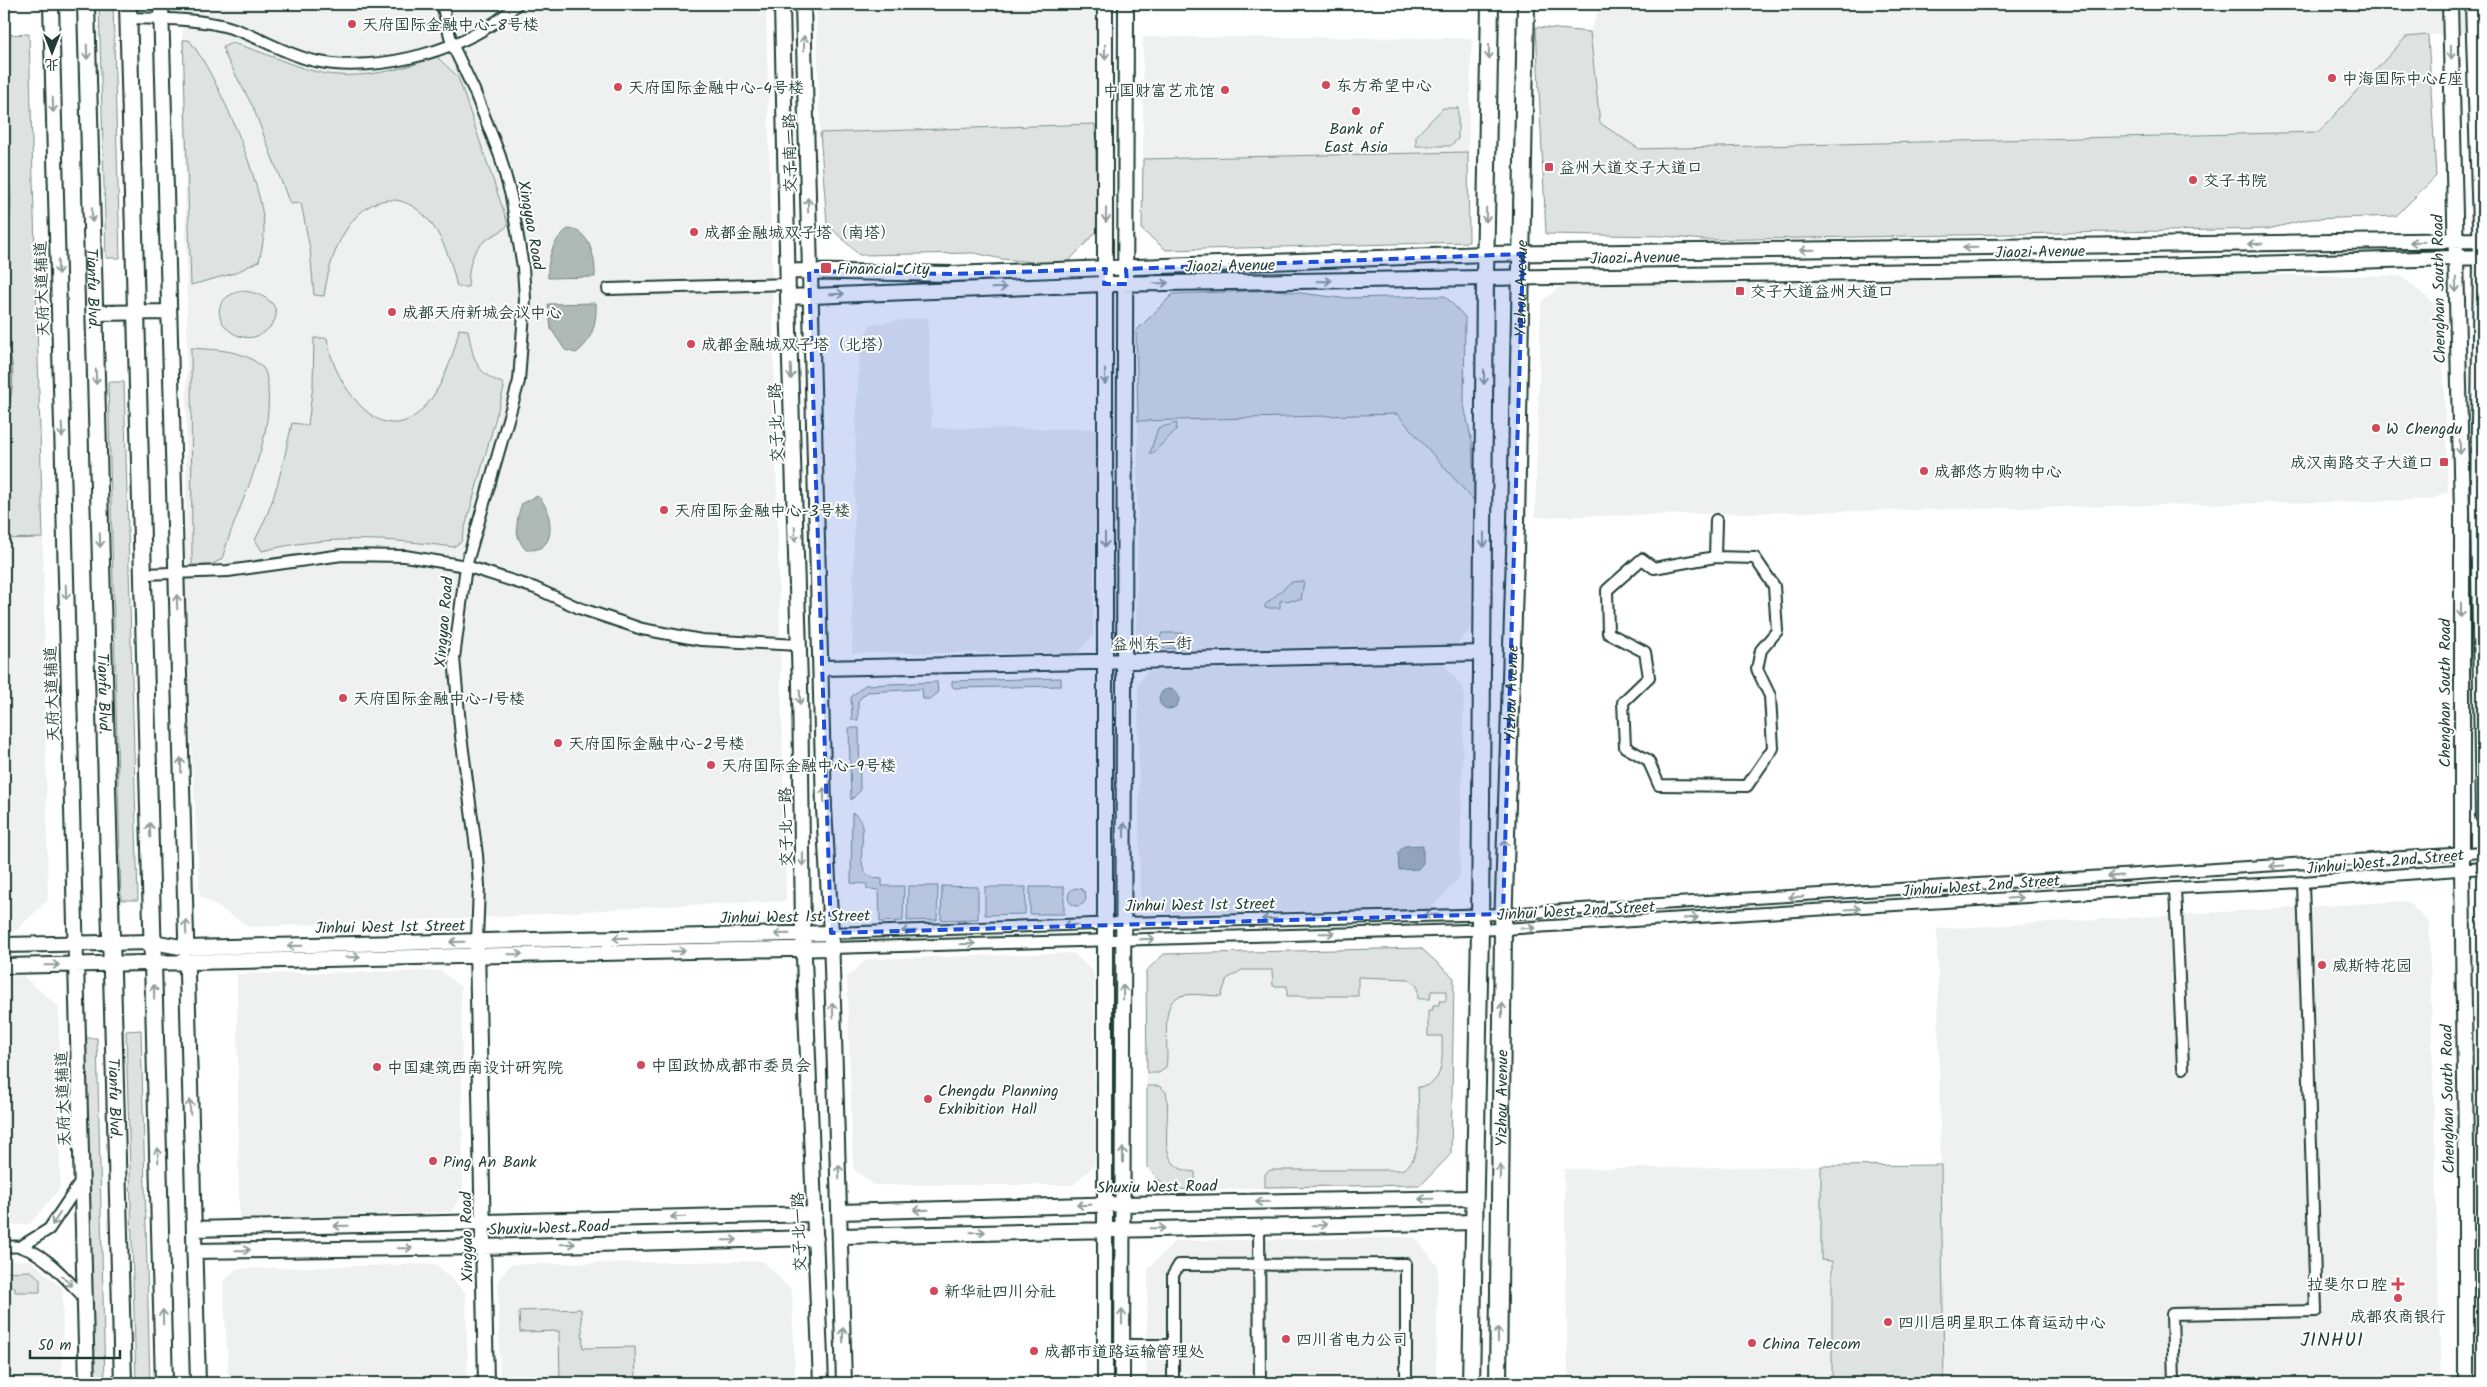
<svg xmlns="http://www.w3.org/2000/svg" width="2487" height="1387" font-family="Kalam,'LXGW WenKai TC',sans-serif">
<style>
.built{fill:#eef1f0}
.green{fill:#dee3e2;stroke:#7e908b}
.water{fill:#afbab7;stroke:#758883}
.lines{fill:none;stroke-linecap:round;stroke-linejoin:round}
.street-casing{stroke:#1f3d34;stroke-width:14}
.secondary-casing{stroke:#1f3d34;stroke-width:18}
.primary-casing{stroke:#1f3d34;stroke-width:20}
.street{stroke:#fff;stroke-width:10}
.secondary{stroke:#fff;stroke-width:14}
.primary{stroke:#fff;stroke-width:16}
.oneway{stroke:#8f9e9a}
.marked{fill:#1d4ed8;fill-opacity:0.2;stroke:#1d4ed8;stroke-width:4;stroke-dasharray:10 6;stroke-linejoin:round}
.poi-dot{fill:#d1495b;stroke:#fff;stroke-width:2}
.labels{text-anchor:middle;stroke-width:4;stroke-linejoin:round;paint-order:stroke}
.poi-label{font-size:16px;fill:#1f3d34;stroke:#fff;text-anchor:start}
.street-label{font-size:16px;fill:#1f3d34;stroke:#fff}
.quarter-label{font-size:19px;letter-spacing:1px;fill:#1f3d34;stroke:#fff}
</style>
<rect width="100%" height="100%" fill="#fff"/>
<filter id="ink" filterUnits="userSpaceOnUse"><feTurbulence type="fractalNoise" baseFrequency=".02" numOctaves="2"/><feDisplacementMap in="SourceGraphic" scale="10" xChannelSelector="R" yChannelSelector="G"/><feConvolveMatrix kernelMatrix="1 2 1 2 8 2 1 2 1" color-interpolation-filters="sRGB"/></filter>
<g filter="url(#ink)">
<path class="built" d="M182,4H766L786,901L660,906L515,916L250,927L200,896L185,635L187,308Z
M816,4H1097L1095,124L820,133Z
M1644,4H2483V31L2406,37L2319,132L1639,149L1600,124L1590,32L1600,5Z
M1143,37L1472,38L1468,152L1143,159Z
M2237,269L2277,275L2401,276L2441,309L2448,491L2430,500L1535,517L1541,302L1562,285Z
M928,317L932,428L1097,429L1093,636L1077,653H852L856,422L860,343L871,324Z
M1397,414L1475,502V624L1454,648L1149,655L1136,641L1138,421Z
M43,538L48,900L11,935H4V539Z
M1442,662L1464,689L1460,877L1431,909L1161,913L1140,896L1138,684L1148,671Z
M2407,901L2429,923L2441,1383H1944L1937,929Z
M1421,948L1454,978L1451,1154L1421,1185L1169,1190L1147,1167L1146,971L1164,954Z
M1074,953L1094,973L1095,1165L1073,1185H874L853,1169L847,977L868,959Z
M441,971L461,987L463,1194L451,1212L239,1219L237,974Z
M23,976L59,1007L60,1188L30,1224L4,1226V977Z
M1821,1166V1260L1832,1261V1383H1568L1564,1169Z
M1415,1237L1438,1266L1436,1383H1146L1148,1269L1175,1241Z
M30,1260L63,1289L62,1383H4V1261Z
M763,1261L792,1291L795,1383H500L498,1280L511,1264Z
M436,1264L466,1293L468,1383H229L223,1282L236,1269Z"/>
<path class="green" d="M99,4H113L120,258H106Z
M1536,27L1590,32L1600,123L1639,149L2319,132L2406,37L2428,35L2436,176L2396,216L2310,219L2268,229L1703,240L1664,236L1546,234Z
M29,34L43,538L4,539V35Z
M183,40H189C217,74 265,187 264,231C264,241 261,251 259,261L235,273L191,285Z
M232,43C264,51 295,69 327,74C364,79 403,69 437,57L458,77L508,224C504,232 496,233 489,238C470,250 469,267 468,287H457C432,164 341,175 324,296L314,295L310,249L301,203L290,204L253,107L225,55L223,47Z
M1443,108H1458V139L1450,146H1416V136Z
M1095,124L1098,230L1065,265L1002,259L974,253L859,255L827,224L820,133Z
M1468,152L1469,242L1166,250L1142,230L1143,159Z
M1277,290L1341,298L1445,296L1465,317L1464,405L1472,442L1475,502L1397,414L1138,421L1136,331L1173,294Z
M241,291C260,291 289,306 270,327C239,361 191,303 241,291Z
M459,329L468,330C473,356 474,373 502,383L504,388L461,542L453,547C388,538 326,535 262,551L255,540C275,504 283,464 292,423L308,425L313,385L314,338H327C330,359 340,381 353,397C408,467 450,380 459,329Z
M191,348C215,350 245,349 263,368C267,373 267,381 268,387C273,448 238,502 222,559L211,565H192Z
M108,382H124L138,900H121Z
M1177,423L1176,430L1153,453H1150L1158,428Z
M1304,581L1301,600L1280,601V608H1265V605L1291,582Z
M1162,633H1183L1184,645L1180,648L1156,649Z
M1061,678V686L954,688L952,686V681Z
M937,682L938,693L930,699H923L922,689L867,692L858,701V720H852L851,697L865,685Z
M849,728H859L860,791L851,800Z
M852,813C878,822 842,879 882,879V886H904L903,921L880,922L879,890L867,889V884L851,883Z
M908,886H938L937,920L907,921Z
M942,886L978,887V919L941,920Z
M985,887H1026L1025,914L985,915Z
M1030,887H1064V914H1030Z
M1068 897a9 9 0 1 1 18 0a9 9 0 1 1-18 0Z
M1421,948L1454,978L1451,1154L1421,1185L1265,1187V1174L1270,1170H1401C1426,1161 1418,1110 1418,1087C1446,1086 1442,1056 1442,1036H1428V1010H1433V1005H1439V1001H1446V991H1431L1430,999H1418L1417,986L1409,979L1358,977V996H1287V986H1273L1272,970H1242L1227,979L1221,996C1209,996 1189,992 1178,997C1159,1005 1170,1049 1166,1067L1159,1073H1147L1146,971L1164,954Z
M141,1030L150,1383H136L126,1031Z
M81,1038H97L105,1383H89Z
M1147,1086H1159L1166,1092C1173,1122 1151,1169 1195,1172V1189L1169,1190L1147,1167Z
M1941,1165L1944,1383H1832V1261L1821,1260V1166Z
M31,1271L40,1279V1292H15V1287H10V1283H4V1272Z
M581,1309L583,1348L635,1347L636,1383H560L559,1331L520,1332L519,1311Z"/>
<path class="water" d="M4,159C12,185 14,213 4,238Z
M568,229C590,229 596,260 595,277L548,278C547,260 552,240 568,229Z
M596,303C597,322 592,342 576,353L565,350L551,329L548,304Z
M4,336C18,364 13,397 4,425Z
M537,496C549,503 555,534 545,544C540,550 533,550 526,550C513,536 516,520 522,503Z
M1159 699a10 10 0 1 1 20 0a10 10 0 1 1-20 0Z
M1423,845V863L1418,869L1399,870L1398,853L1404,846Z"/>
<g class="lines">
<defs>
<path id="street" d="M442,4L452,44L474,90L500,156L511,196L523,267L525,299L519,381L466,566L454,658L461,736L477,855L479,886L477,941
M128,18C157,19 187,18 215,24C250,30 281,54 315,61C376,75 474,49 517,4
M608,289L788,284
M1715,557L1755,558L1774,586L1777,631L1761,650L1757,669L1770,696L1773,748L1747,786L1659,785L1648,760L1625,747L1623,702L1649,677L1645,652L1608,633L1607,590L1642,559L1654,568L1715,557L1716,520
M143,574L228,571L342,555L405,556L466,566L535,588L579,608L642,629L701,640L799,645
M2175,888L2183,1068
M831,933L1123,923L1503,914L2483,852
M831,948L1503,929L2175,888L2303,882L2483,868
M1259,1226L1260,1383
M4,1247C9,1247 15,1246 20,1247C45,1252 67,1281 85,1298
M20,1247L49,1229L82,1180
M1122,1345H1173
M1173,1383V1275L1179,1265L1406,1264V1383
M2174,1383L2172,1314L2316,1311L2303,882"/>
<path id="secondary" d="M51,4L87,1383
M161,4L198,1383
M782,4L788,297L800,684L803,933L821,1383
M803,4L824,808L831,933L844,1383
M2450,4L2462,512V869L2466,1148V1383
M2473,4L2481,257L2478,504L2483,816
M788,271L951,274L1486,254L2483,240
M788,297L1104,284L2121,268L2483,257
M94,313L169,312
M821,668L1483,653
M4,945L153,942L186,948L831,933
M477,947L486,1383
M4,966L831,948
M840,1212L1122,1204L1475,1198
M194,1229L815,1214
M841,1236L1475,1222
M194,1251L483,1247L816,1238
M1105,1383V4
M1122,1383L1126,4"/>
<g id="primary">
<path id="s1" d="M86,4L123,1383"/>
<path d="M128,4L164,1383"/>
<path d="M1471,1383L1480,930L1485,277L1490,4"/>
<path id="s2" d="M1498,1383L1503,929L1516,522L1526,4"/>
</g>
</defs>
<use href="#street" class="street-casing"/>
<use href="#secondary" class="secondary-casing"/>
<use href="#primary" class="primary-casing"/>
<use href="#street" class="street"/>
<use href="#secondary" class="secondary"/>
<use href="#primary" class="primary"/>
</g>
<defs><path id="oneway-shaft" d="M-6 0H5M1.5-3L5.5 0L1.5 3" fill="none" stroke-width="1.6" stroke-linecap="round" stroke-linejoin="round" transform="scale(1.25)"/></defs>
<g class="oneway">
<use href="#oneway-shaft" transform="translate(804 43) rotate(-91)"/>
<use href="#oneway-shaft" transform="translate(87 52) rotate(88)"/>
<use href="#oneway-shaft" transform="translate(1105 52) rotate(90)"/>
<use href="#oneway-shaft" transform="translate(1489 52) rotate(91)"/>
<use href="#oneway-shaft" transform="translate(2451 52) rotate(89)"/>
<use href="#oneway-shaft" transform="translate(53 105) rotate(88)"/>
<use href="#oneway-shaft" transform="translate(808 205) rotate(-91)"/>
<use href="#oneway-shaft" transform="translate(92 215) rotate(88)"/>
<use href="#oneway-shaft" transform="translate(1106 215) rotate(90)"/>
<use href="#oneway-shaft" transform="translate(1486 215) rotate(91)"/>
<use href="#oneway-shaft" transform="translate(2417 242) rotate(179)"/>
<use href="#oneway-shaft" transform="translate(2255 244) rotate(179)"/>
<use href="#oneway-shaft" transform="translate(1970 248) rotate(179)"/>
<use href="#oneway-shaft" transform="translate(1807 250) rotate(179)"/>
<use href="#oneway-shaft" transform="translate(58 267) rotate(88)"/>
<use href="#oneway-shaft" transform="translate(1324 281) rotate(-1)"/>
<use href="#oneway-shaft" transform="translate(1161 283) rotate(-1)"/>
<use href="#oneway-shaft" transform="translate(2456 285) rotate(89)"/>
<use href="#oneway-shaft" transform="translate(999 288) rotate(-2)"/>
<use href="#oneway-shaft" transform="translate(837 294) rotate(-2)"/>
<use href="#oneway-shaft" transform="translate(791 372) rotate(88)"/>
<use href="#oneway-shaft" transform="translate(96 377) rotate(88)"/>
<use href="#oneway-shaft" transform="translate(1105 377) rotate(90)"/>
<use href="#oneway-shaft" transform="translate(1484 377) rotate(90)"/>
<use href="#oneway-shaft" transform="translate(62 430) rotate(88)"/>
<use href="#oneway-shaft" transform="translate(2460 447) rotate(88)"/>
<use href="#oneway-shaft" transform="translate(795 534) rotate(88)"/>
<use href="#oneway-shaft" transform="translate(100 540) rotate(88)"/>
<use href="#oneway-shaft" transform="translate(1105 540) rotate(90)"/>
<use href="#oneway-shaft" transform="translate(1484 540) rotate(90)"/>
<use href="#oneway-shaft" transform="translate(66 592) rotate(88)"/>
<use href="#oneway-shaft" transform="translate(177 602) rotate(-92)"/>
<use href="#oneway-shaft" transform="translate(2461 610) rotate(90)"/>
<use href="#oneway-shaft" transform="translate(800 697) rotate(89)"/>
<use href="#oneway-shaft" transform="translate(181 765) rotate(-92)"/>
<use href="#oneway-shaft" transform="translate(824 795) rotate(-91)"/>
<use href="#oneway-shaft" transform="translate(150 830) rotate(-92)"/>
<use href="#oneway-shaft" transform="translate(1124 830) rotate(-90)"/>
<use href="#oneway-shaft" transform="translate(1505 847) rotate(-88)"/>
<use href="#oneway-shaft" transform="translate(803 859) rotate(89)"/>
<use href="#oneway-shaft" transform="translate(2277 866) rotate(176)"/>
<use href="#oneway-shaft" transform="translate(2115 876) rotate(176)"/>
<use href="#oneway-shaft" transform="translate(1796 897) rotate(177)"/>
<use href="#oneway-shaft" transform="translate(2015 898) rotate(-4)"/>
<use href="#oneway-shaft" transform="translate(1853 909) rotate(-4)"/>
<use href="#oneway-shaft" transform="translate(1431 915) rotate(179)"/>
<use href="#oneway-shaft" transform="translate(1691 918) rotate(-3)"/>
<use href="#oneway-shaft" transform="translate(1269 919) rotate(179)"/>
<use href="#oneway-shaft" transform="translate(1071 925) rotate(178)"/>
<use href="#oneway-shaft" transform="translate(186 927) rotate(-92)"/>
<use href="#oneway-shaft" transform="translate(1528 928) rotate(-3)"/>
<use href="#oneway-shaft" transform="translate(909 931) rotate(178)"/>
<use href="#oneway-shaft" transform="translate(1327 933) rotate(-1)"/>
<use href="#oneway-shaft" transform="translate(782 934) rotate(179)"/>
<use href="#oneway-shaft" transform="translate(620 938) rotate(179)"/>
<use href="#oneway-shaft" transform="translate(1147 939) rotate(-2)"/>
<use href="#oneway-shaft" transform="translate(457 942) rotate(179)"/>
<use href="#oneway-shaft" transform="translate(968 944) rotate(-2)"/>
<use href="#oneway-shaft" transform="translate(295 946) rotate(179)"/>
<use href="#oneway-shaft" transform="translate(678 951) rotate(-1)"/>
<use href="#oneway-shaft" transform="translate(515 954) rotate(-1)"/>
<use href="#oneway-shaft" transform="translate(353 957) rotate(-1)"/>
<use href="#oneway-shaft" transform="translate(52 965) rotate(-1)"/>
<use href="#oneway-shaft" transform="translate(154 992) rotate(-92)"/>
<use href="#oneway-shaft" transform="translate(1123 992) rotate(-90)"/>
<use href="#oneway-shaft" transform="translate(833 1010) rotate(-92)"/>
<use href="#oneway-shaft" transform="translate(1502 1010) rotate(-89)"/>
<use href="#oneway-shaft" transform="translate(190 1107) rotate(-92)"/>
<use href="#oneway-shaft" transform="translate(158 1155) rotate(-92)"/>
<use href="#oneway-shaft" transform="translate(1123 1155) rotate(-90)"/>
<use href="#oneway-shaft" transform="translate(839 1172) rotate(-92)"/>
<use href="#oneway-shaft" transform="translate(1500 1172) rotate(-89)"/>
<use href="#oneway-shaft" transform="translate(1426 1199) rotate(179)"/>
<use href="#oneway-shaft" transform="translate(1263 1202) rotate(179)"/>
<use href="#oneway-shaft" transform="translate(1084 1205) rotate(178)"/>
<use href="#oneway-shaft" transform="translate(921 1210) rotate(178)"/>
<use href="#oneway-shaft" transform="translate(678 1217) rotate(179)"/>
<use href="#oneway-shaft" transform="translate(56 1219) rotate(124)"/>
<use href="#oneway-shaft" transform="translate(1320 1225) rotate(-1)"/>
<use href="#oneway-shaft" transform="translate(341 1226) rotate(179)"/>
<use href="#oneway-shaft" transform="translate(1158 1228) rotate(-1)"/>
<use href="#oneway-shaft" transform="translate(978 1232) rotate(-2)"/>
<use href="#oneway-shaft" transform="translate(730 1240) rotate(-1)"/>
<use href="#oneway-shaft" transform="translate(568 1244) rotate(-2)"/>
<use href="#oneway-shaft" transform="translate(405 1248) rotate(-1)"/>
<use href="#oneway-shaft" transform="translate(243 1250) rotate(-1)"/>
<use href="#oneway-shaft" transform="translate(67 1281) rotate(44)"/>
<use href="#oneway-shaft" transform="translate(163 1317) rotate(-92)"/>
<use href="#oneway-shaft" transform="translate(1122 1317) rotate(-90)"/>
<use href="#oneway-shaft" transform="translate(843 1335) rotate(-91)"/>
<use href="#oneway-shaft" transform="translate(1498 1335) rotate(-89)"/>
</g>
</g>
<path class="marked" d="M1523,254L1503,914L831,933L809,271L951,274L1106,269L1104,284H1127L1126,269Z"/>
<g class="poi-dot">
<circle cx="352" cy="24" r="5"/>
<circle cx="2332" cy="78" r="5"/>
<circle cx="1326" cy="85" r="5"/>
<circle cx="618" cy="87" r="5"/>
<circle cx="1225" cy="90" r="5"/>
<circle cx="1356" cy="111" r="5"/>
<rect x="1544" y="162" width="10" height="10" rx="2.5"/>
<circle cx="2193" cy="180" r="5"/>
<circle cx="694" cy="232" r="5"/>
<rect x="820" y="262" width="12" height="12" rx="2.5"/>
<rect x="1735" y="286" width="10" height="10" rx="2.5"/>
<circle cx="392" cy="312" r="5"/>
<circle cx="691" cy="344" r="5"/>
<circle cx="2376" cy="428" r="5"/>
<rect x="2439" y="457" width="10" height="10" rx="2.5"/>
<circle cx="1924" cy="471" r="5"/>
<circle cx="664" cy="510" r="5"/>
<circle cx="343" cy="698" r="5"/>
<circle cx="558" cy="743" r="5"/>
<circle cx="711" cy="765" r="5"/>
<circle cx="2322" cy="965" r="5"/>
<circle cx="641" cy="1065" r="5"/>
<circle cx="377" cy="1067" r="5"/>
<circle cx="928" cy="1099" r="5"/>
<circle cx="433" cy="1161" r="5"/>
<path d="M2395.5 1276.5h5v5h5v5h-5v5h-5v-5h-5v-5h5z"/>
<circle cx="934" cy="1291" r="5"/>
<circle cx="2398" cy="1298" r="5"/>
<circle cx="1888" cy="1322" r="5"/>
<circle cx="1286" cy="1339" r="5"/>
<circle cx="1752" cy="1343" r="5"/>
<circle cx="1034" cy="1351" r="5"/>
</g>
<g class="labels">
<g class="poi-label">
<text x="362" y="30">天府国际金融中心-8号楼</text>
<text x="2342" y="84">中海国际中心E座</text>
<text x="1336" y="91">东方希望中心</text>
<text x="628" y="93">天府国际金融中心-4号楼</text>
<text x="1215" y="96" text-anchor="end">中国财富艺术馆</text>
<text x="1356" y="134" text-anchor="middle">Bank of<tspan x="1356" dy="18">East Asia</tspan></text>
<text x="1559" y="173">益州大道交子大道口</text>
<text x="2203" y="186">交子书院</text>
<text x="704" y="238">成都金融城双子塔（南塔）</text>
<text x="837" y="274">Financial City</text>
<text x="1750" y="297">交子大道益州大道口</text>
<text x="402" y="318">成都天府新城会议中心</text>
<text x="701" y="350">成都金融城双子塔（北塔）</text>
<text x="2386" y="434">W Chengdu</text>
<text x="2434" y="468" text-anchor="end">成汉南路交子大道口</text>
<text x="1934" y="477">成都悠方购物中心</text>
<text x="674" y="516">天府国际金融中心-3号楼</text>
<text x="353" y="704">天府国际金融中心-1号楼</text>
<text x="568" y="749">天府国际金融中心-2号楼</text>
<text x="721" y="771">天府国际金融中心-9号楼</text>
<text x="2332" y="971">威斯特花园</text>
<text x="651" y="1071">中国政协成都市委员会</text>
<text x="387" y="1073">中国建筑西南设计研究院</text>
<text x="938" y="1096">Chengdu Planning<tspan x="938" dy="18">Exhibition Hall</tspan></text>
<text x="443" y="1167">Ping An Bank</text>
<text x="2387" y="1290" text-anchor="end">拉斐尔口腔</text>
<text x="944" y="1297">新华社四川分社</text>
<text x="2398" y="1322" text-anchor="middle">成都农商银行</text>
<text x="1898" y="1328">四川启明星职工体育运动中心</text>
<text x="1296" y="1345">四川省电力公司</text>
<text x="1762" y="1349">China Telecom</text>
<text x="1044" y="1357">成都市道路运输管理处</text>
</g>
<g class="street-label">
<text transform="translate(789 153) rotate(-91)" y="6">交子南一路</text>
<text transform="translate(532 225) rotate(80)" y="6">Xingyao Road</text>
<text transform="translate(2040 251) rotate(-1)" y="6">Jiaozi Avenue</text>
<text transform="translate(1635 257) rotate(-1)" y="6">Jiaozi Avenue</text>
<text transform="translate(1230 265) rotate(-1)" y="6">Jiaozi Avenue</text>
<text transform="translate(41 289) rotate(-92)" y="6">天府大道辅道</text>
<text dy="6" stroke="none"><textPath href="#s1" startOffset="285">Tianfu Blvd.</textPath></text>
<text dy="6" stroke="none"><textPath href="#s2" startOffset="1095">Yizhou Avenue</textPath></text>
<text transform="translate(2438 289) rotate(-91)" y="6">Chenghan South Road</text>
<text transform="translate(775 423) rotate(-92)" y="6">交子北一路</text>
<text transform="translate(443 622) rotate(-85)" y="6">Xingyao Road</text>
<text transform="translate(1152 643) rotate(-1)" y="6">益州东一街</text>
<text dy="6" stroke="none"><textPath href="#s1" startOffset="690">Tianfu Blvd.</textPath></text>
<text dy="6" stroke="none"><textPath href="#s2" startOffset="690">Yizhou Avenue</textPath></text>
<text transform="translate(2444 693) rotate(-90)" y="6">Chenghan South Road</text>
<text transform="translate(51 694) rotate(-92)" y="6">天府大道辅道</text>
<text transform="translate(785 827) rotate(-91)" y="6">交子北一路</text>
<text transform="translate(2385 861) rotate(-5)" y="6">Jinhui West 2nd Street</text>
<text transform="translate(1981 885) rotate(-4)" y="6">Jinhui West 2nd Street</text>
<text transform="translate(1200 904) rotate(-1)" y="6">Jinhui West 1st Street</text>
<text transform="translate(1576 910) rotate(-3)" y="6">Jinhui West 2nd Street</text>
<text transform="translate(795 916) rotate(-1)" y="6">Jinhui West 1st Street</text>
<text transform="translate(390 926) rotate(-1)" y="6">Jinhui West 1st Street</text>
<text dy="6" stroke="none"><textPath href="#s1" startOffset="1095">Tianfu Blvd.</textPath></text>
<text dy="6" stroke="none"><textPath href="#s2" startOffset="285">Yizhou Avenue</textPath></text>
<text transform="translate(62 1099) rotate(-92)" y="6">天府大道辅道</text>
<text transform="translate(2447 1099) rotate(-91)" y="6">Chenghan South Road</text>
<text transform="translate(1157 1186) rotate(-1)" y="6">Shuxiu West Road</text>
<text transform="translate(549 1227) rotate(-2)" y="6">Shuxiu West Road</text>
<text transform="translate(798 1232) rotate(-92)" y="6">交子北一路</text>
<text transform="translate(466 1237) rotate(-91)" y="6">Xingyao Road</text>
</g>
<g class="quarter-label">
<text x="2332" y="1346">JINHUI</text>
</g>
</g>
<rect width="2487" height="1387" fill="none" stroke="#fff" stroke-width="20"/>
<rect x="10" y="10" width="2467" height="1367" fill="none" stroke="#1f3d34" stroke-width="2" filter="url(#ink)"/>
<g transform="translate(52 52) rotate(180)" stroke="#ffffff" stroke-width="4" paint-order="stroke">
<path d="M0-4L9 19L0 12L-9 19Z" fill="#1f3d34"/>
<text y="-8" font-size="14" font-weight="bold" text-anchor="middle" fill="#1f3d34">北</text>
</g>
<path d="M30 1350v8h90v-8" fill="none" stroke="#1f3d34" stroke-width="2.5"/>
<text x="38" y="1350" font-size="15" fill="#1f3d34" stroke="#ffffff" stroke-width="4" paint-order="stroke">50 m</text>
</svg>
